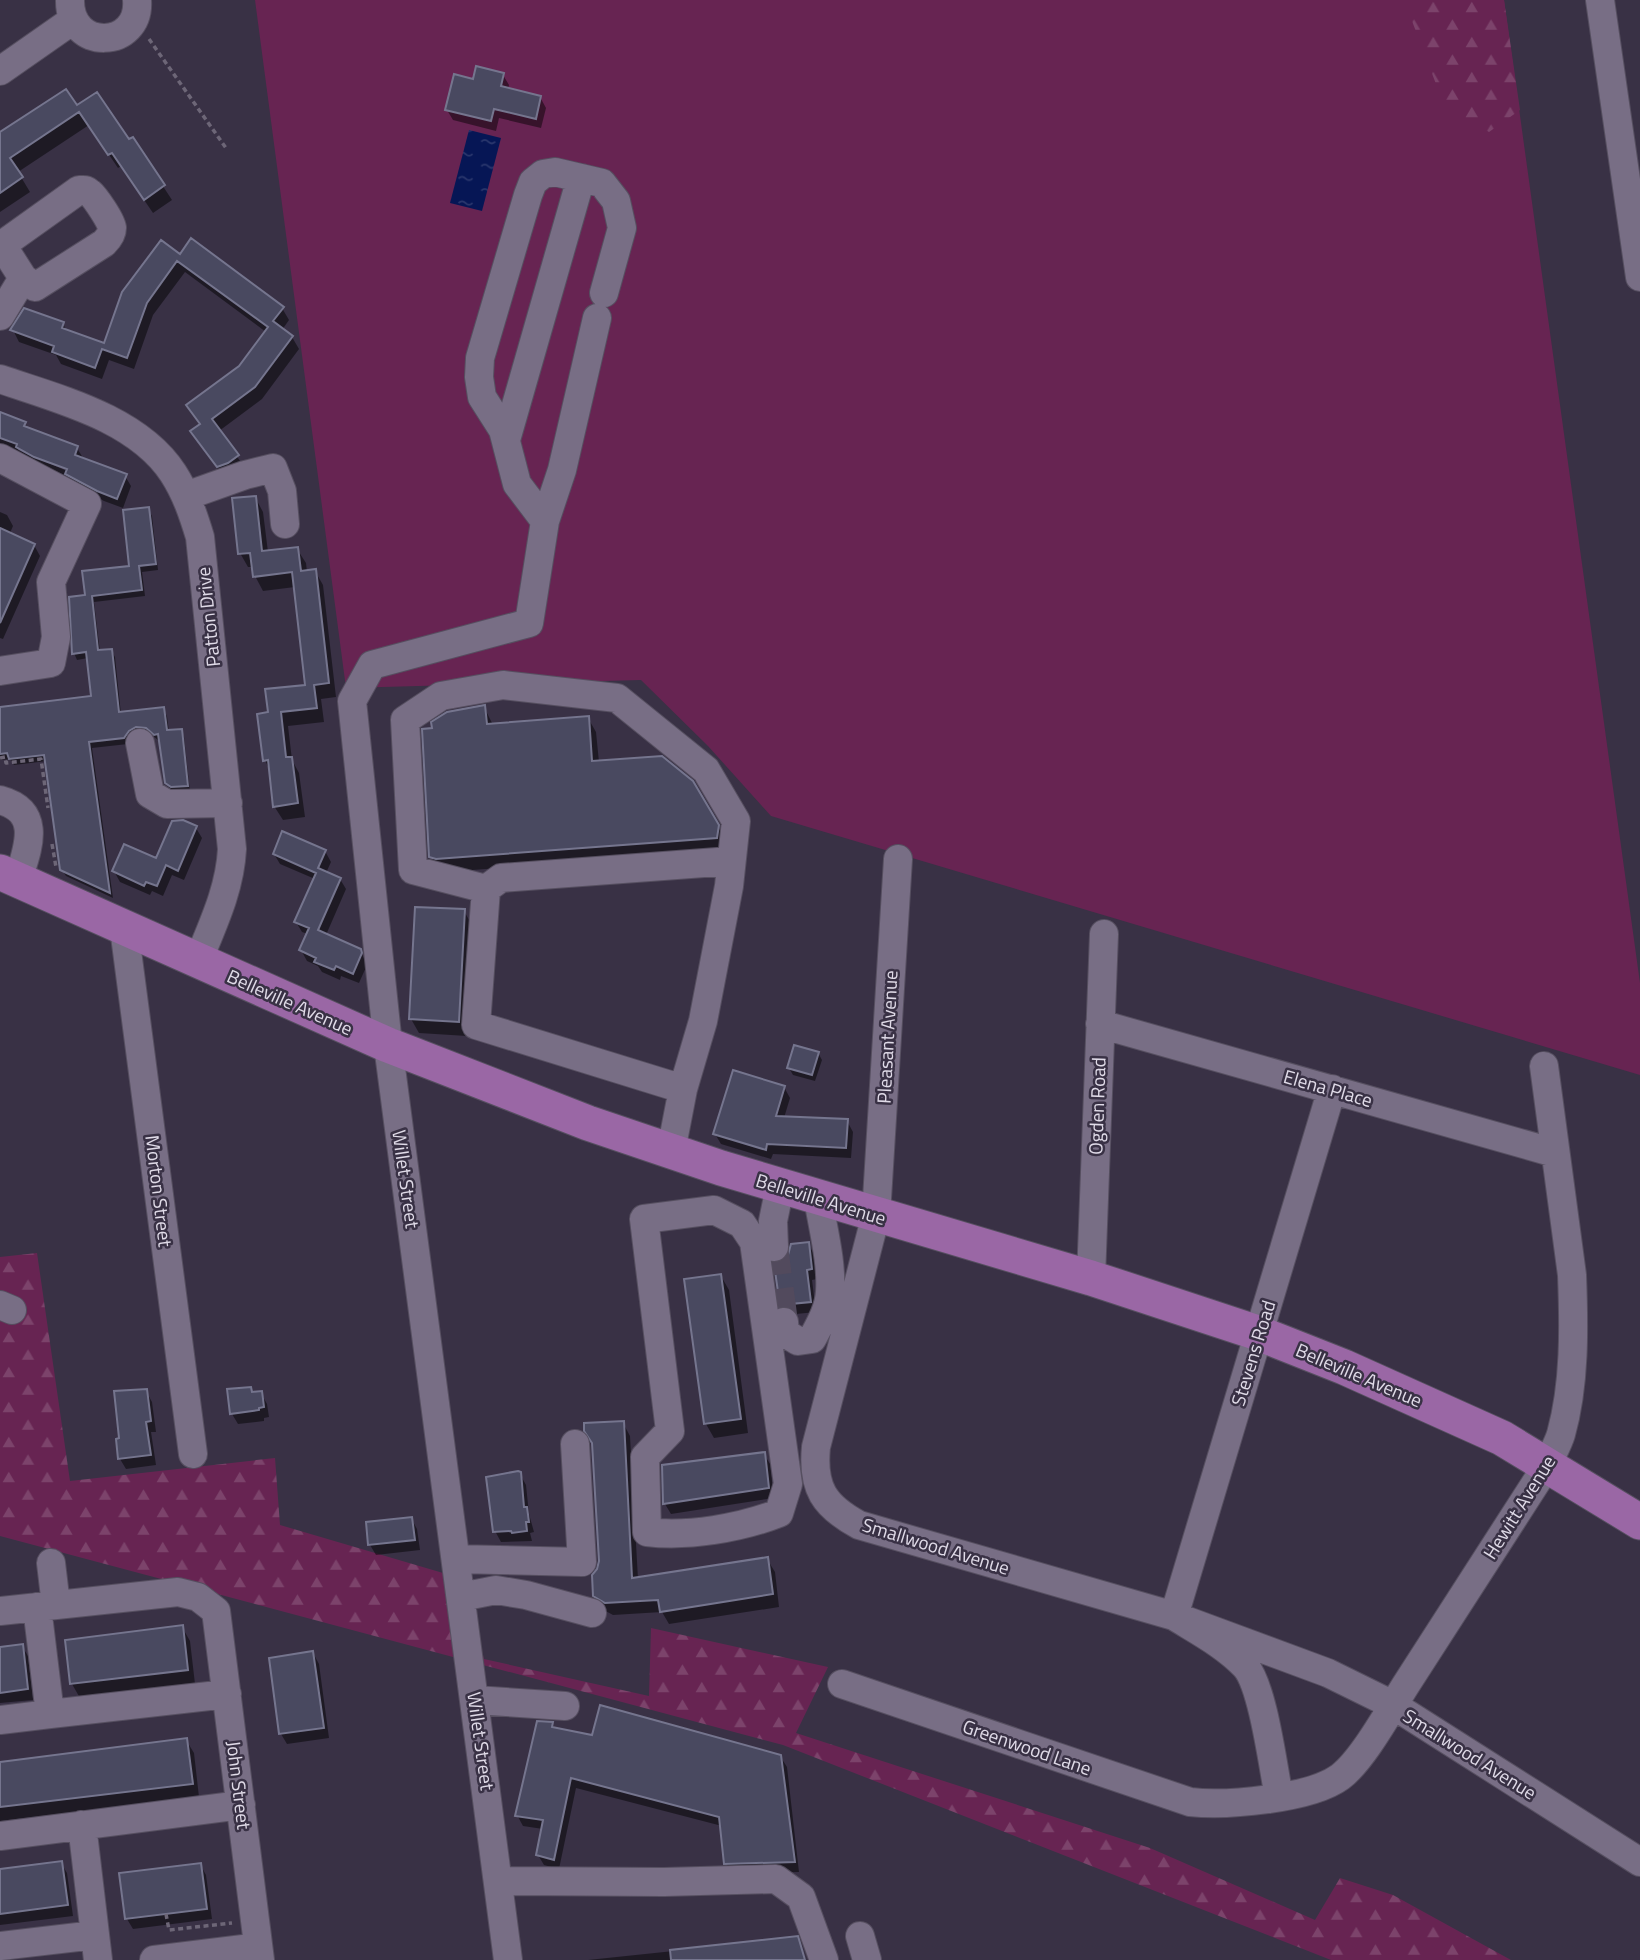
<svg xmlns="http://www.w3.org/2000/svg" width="1640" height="1960" font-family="'Titillium Web',sans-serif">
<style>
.green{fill:#672452}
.forest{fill:url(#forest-firs)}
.water{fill:url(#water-ripples)}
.shadow{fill:#0007;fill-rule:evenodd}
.building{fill:#494960;stroke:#75758e;stroke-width:2}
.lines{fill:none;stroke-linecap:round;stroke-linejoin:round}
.minor-tunnel{stroke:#524a5d;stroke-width:28;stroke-dasharray:28 14;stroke-linecap:butt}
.minor-casing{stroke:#564f60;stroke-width:30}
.major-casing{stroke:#564f60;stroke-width:37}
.path{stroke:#6d6677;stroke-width:3.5;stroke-dasharray:5 3.5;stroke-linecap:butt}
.minor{stroke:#786e85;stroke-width:28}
.major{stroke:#9a67a5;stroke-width:35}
.labels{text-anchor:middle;stroke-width:5;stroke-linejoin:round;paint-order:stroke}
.street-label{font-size:19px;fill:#e0dbe8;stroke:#393145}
</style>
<defs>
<pattern id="forest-firs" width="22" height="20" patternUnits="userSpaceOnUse" patternTransform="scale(1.75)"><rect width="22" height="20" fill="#672452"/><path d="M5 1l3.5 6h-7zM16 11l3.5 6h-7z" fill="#7c436b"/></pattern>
<pattern id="water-ripples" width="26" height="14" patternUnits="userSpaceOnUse" patternTransform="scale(1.75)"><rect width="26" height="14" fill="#061655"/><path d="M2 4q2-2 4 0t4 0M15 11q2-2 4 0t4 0" fill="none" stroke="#2a376d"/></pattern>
</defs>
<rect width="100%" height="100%" fill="#393145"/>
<path class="green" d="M255,0H1504L1640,983V1075L771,816L708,746L641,680L346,688Z"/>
<path class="forest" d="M1404,0H1504L1520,110L1489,132L1444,105Z
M37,1253L70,1481L275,1458L280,1525L460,1578L484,1659L649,1696L651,1628L828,1667L796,1733L1150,1848L1315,1920L1340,1878L1393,1895L1511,1960H1331L783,1745L0,1536V1257Z"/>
<path class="water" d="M469,130L501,138L482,211L450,203Z"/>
<path class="shadow" d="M503,75L509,85L508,89L540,97L546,108L541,128L499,118L496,131L453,120L447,110L474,81Z
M76,107L128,141L132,139L172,200L153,213L121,166L118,168L89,125L18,172L30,192L0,212V134Z
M180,256L282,308L289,320L282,330L292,337L299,349L262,399L219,431L245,468L225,479L192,432L201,425L188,406L241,367L266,332L185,272L153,315L134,369L109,360L102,379L61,364L56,355L19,342L13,330L63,324L67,331L105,345Z
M0,414L25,423L29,430L77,448L83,458L125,476L131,486L123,508L104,501L73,484L69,477L0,446ZM18,446L75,471L74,474L18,450Z
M255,497L263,512L268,552L297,549L306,563L307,572L315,571L323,585L336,697L321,699L324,722L288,726L292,760L299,773L305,817L283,820L274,806L270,771L265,760L270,714L306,686L295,587L263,591L255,576L254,567H248L240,553Z
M148,509L152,516L158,570L142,572L145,596L94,602L100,652L111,650L115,657L121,714L163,709L167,716L169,732L181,731L184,737L190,792L176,793L171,790L167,783L159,741L151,734L140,733L128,744L92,748L113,898L66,876L62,870L47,761L14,765L10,759L0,760V709L93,698L88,658L77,660L74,653L87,597L131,567Z
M0,512L7,515L13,526L4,547L0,545Z
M34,545L40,556L3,639L0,638V566Z
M484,707L493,725L588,718L596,732L599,762L692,782L726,841L725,852L445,872L439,871L431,856L434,730Z
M196,828L202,838L184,880L172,875L163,896L152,891L150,895L120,882L114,871L156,860Z
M325,851L331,862L326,873L340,879L346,889L326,935L360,950L367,965L359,983L341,976L340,980L322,972L318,966L307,961L301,950L308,934L302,932L296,922L315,879L280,864L274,854Z
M464,911L472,925L467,1036L419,1033L411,1019Z
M818,1053L822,1060L815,1081L793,1075L789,1068Z
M784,1087L790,1098L784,1118L847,1121L853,1132L851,1158L773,1154L771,1159L721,1144L715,1134Z
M808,1244L814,1254L817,1279L812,1280L816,1312L796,1314L797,1317L788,1316L782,1306L783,1263Z
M721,1276L729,1290L748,1433L714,1438L706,1424Z
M146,1391L152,1402L156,1432H151L156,1465L126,1469L120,1459Z
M229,1391L261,1393L267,1404L269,1417L264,1418V1421L238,1424L232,1414Z
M623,1423L630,1436L638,1579L767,1559L775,1572L779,1607L669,1624L662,1612L613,1615L602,1609L595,1596Z
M764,1454L770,1464L774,1498L671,1514L665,1504Z
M520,1474L526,1485L529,1514L534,1532L530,1533L532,1541L501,1542L495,1531Z
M411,1518L417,1529L420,1550L376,1555L370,1545L368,1524Z
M182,1627L190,1641L195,1684L80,1698L72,1684Z
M22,1646L28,1656L33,1700L0,1703V1649Z
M313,1653L319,1664L329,1738L287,1744L281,1734Z
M552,1724L556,1730L593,1737L780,1756L787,1767L799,1872L732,1874L726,1863L722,1826L576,1788L559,1869L544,1865L538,1855L543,1829L523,1826L517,1815Z
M186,1740L194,1753L199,1797L0,1821V1763Z
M61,1863L67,1873L73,1916L0,1925V1870Z
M200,1864L206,1875L212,1919L133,1929L127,1919Z
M797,1938L806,1960H588Z"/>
<path class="building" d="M476,66L504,73L501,86L541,96L536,119L494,109L491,121L445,110L454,74L473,79Z
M66,89L77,105L97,92L129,139L133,137L165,185L144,200L112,153L108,155L79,112L10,158L23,177L0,193V132Z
M191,238L284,307L273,321L293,336L255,387L212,419L239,455L228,463L217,467L190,431L200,424L186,405L239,366L268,327L177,261L147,303L127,358L102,349L95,368L52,352L54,346L10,330L24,308L64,322L62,328L104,343L122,292L161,240L180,254Z
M0,412L26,422L24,426L78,446L75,455L127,474L117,499L97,491L65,474L67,469L34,457L16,447L17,444L0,438Z
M256,496L262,551L298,547L301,571L316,569L329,683L314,685L317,708L281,712L286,757H292L298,803L273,807L268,760L263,761L257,714L268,712L265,689L305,685L292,572L253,577L250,553L238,554L232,498Z
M149,507L156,564L139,566L142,590L92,596L98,650L112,649L119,712L164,707L167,730L182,729L188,786L171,787L165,783L158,734L154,735L146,728L136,727L129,731L124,738L89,742L110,893L60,870L44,755L9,759L7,753L0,754V707L91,696L86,652L72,654L69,597L85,595L82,571L129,566L123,510Z
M0,528L35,544L0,623Z
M485,705L487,724L589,716L592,761L662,756L693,781L719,825L717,838L436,859L429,857L422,729L432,728L431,722L447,712Z
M183,820L197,826L178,871L166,865L157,886L146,882L144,886L112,871L124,844L156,858L172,821Z
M282,831L326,850L318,868L341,878L318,930L361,949L362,953L353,974L336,966L334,970L314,962L316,958L299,950L309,928L294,922L316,873L273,854Z
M415,907L465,909L459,1022L409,1019Z
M794,1045L819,1052L812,1075L787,1068Z
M733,1070L785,1086L776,1116L848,1119L846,1148L767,1144L766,1150L713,1134Z
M809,1242L812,1269L807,1270L811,1302L791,1304L792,1308L780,1306L774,1264L782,1261L788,1255L791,1244Z
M721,1274L741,1419L704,1424L684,1279Z
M251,1387L252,1392L262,1391L264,1407L259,1408V1410L230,1414L227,1389Z
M147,1389L151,1421L146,1422L151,1455L118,1459L116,1439L119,1438L114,1391Z
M624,1421L632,1578L768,1557L773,1594L660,1612L658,1600L605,1603L593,1596L592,1575L597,1569L599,1561L592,1443L584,1431V1423Z
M765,1452L769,1488L663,1504L662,1465Z
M518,1471L521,1472L524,1507H527L529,1522H526L527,1531L512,1533L511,1531L493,1532L486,1477Z
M412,1517L415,1540L368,1545L366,1522Z
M183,1625L188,1670L70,1684L65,1640Z
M23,1644L28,1689L0,1693V1647Z
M313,1651L324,1728L279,1734L269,1658Z
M600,1705L781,1755L795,1862L724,1864L719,1817L571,1778L554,1860L536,1855L543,1820L515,1816L537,1721L553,1722L552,1727L592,1735Z
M187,1738L193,1784L0,1807V1762Z
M62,1861L68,1905L0,1914V1869Z
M201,1863L207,1909L125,1919L119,1873Z
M798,1936L805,1960H671L670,1950Z"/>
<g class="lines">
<path class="minor-tunnel" d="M774,1247L784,1322"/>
<defs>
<path id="minor" d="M70,0C69,52 141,49 137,0
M1600,0L1640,277
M0,71L73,20
M79,190C85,190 86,189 90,193C95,197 112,222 112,228C112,234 108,239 104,243L35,287L23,278L2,245Z
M0,316L23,278
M597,318L562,470L545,521L517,484L503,430L482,397L479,377L480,358L528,195L533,182L543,174L555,172L602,183L616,201L622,228L604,293
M0,379C58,399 137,418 173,473C186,493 193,514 200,537L232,849C230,889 213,924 198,961
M506,440L581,178
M0,458L87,504L51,582L56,637L51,663L0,671
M186,496L245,475L273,468L282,491L285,524
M140,743L150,794L167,804L228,803
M0,800C44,812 27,850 18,880
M898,859L876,1215L816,1447C812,1488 824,1506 859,1525L1174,1616C1198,1631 1225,1645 1245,1666C1263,1686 1273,1767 1279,1797
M486,889L501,878L731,861
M124,928L193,1454
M1100,1024L1555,1153
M1332,1089L1174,1616L1328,1673L1393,1705L1640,1862
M671,1151L683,1089L476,1025L486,889L413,870L405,720L441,696L503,685L617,698L706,770L736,821L729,886L703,1021L683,1089
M714,1210L742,1224L754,1242L788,1484L779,1513C741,1528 688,1537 647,1532L645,1457L670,1431L644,1219Z
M774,1247L773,1221L780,1187
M1091,1278L1104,934
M0,1305L12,1310
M784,1322L785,1333L798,1341L812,1339C820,1324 829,1309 830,1292C832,1262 823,1229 818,1198
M456,1559L582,1562L575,1444
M51,1563L56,1605
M461,1597L496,1590L526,1595L592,1613
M37,1607L50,1714L227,1694
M0,1611L178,1592L198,1597L216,1611L260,1960
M842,1684L1190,1802C1226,1806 1310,1799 1340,1777C1363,1760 1391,1708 1407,1683C1454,1610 1501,1537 1548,1464C1552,1454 1558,1444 1561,1434C1575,1384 1574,1327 1572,1275L1544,1066
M475,1700L565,1706
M0,1720L50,1714
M82,1825L98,1960
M0,1836L241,1805
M499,1881L664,1882L776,1879L801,1897L824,1960
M860,1936L867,1960
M0,1946L95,1935
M154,1960L258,1947
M508,1960L388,1045L352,701L372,665L529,623L545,521"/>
<path id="major" d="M0,872L388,1045L588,1123L721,1168L1091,1278L1258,1333L1344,1367L1502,1438L1640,1522"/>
</defs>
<use href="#minor" class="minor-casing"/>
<use href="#major" class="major-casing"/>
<path class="path" d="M149,39L226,148
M0,758L5,757L6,763L41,759L48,808
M52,844L56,867
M166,1914L169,1930L232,1923"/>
<use href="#minor" class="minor"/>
<use href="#major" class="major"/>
</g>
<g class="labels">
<g class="street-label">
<text transform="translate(208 617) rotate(-96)" y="7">Patton Drive</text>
<text transform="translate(290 1002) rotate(24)" y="7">Belleville Avenue</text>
<text transform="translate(887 1037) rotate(-87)" y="7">Pleasant Avenue</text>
<text transform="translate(1328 1088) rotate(16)" y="7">Elena Place</text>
<text transform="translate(1097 1106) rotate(-88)" y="7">Ogden Road</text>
<text transform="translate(406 1179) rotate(82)" y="7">Willet Street</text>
<text transform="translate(159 1191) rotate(83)" y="7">Morton Street</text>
<text transform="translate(821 1199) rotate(17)" y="7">Belleville Avenue</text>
<text transform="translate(1253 1353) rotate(-73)" y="7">Stevens Road</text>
<text transform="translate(1359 1375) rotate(23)" y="7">Belleville Avenue</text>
<text transform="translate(1519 1507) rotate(-58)" y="7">Hewitt Avenue</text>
<text transform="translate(936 1546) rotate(17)" y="7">Smallwood Avenue</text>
<text transform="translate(481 1741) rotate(82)" y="7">Willet Street</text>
<text transform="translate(1027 1747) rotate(19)" y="7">Greenwood Lane</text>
<text transform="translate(1470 1754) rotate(32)" y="7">Smallwood Avenue</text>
<text transform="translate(239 1785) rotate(83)" y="7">John Street</text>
</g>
</g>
</svg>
